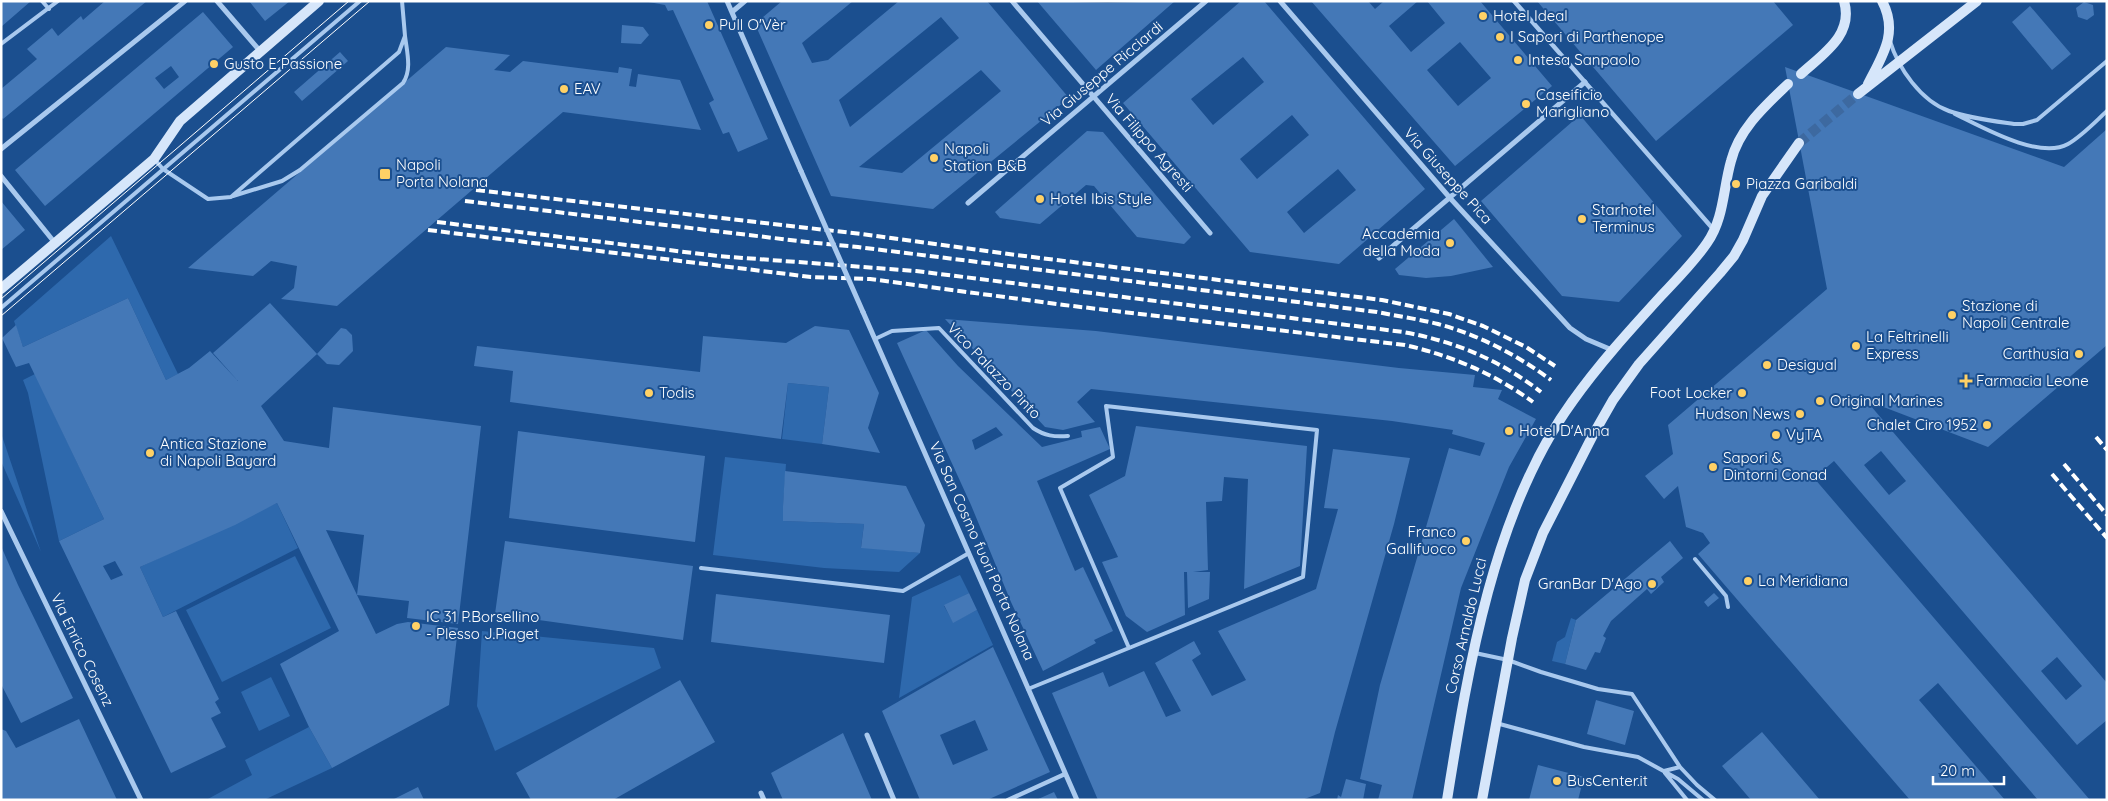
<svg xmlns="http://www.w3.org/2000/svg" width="2108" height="801" font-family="Quicksand,sans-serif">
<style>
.green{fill:#2e69ad}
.building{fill:#4478b7;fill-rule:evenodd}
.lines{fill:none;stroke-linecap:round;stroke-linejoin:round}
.secondary-tunnel{stroke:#3d69a0;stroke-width:10;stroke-dasharray:10 5;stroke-linecap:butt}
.service{stroke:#a9c9ee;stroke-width:4}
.pedestrian{stroke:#a9c9ee;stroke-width:4.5}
.minor{stroke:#a9c9ee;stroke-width:5}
.secondary{stroke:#d6e6fa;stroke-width:10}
.tram{stroke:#fff;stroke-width:1}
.rail{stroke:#fff;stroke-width:4;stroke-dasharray:9 4;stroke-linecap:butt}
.minor-bridge{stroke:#a9c9ee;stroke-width:5}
.poi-dot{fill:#ffd166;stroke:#1b4f8f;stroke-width:2}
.labels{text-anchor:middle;stroke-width:4;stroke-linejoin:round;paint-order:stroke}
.poi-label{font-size:15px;fill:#fff;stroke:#1b4f8f;text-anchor:start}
.street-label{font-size:15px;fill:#fff;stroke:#1b4f8f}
</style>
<rect width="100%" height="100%" fill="#1b4f8f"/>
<path class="green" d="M111,236L178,374L166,380L128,298L23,347L14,321Z
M35,374L104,519L59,541L28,393L23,380Z
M788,383L829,387L822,444L782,439Z
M1,433L41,552L1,461Z
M725,457L786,464L783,506L784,521L864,524L861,547L920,553L899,572L824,568L713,555Z
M277,503L298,548L163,617L140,567Z
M295,556L331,628L222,682L186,610Z
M960,575L969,593L944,606L953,622L977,610L993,645L899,698L912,597Z
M1571,618L1576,620L1565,664L1552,661L1557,642L1565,637Z
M482,631L654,648L661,668L495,751L477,706Z
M271,677L290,716L259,731L241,692Z
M309,727L332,768L264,800H206L252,775L245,760Z"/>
<path class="building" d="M1,1H31L1,27Z
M105,1H147L3,119L1,117V89L37,59L27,49L52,28L58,36L81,16L83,20Z
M249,1H290L265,21Z
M643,1H707L768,139L738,152L729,132L723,134L709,103L714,100L673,10L668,11L665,5Z
M782,1H853L802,43L812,63L828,60L899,1H987L1069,98L933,209L831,196L755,24ZM941,17L959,38L850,127L839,100ZM981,70L1001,91L902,173L859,167Z
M1037,1L1108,3L1175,1L1096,70Z
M1241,1H1264L1425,189L1339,264L1250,252L1123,103ZM1243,57L1264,82L1213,125L1191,99ZM1292,115L1309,135L1257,179L1240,159ZM1338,169L1356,190L1304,233L1287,212Z
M1311,1H1368L1375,9L1384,1H1418L1389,26L1411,52L1445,23L1427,1H1480L1552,86L1455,166ZM1460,42L1491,78L1458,106L1427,70Z
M1537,1H1773L1793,25L1656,141Z
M2084,2L2093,5L2094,15L2087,20L2078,17L2076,8Z
M2030,6L2071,54L2052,70L2012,22Z
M203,12L233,47L45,206L15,170ZM171,66L179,77L164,89L155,78Z
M622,25L643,27L649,35L641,44L621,43Z
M446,47L510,55L494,70L510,72L523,61L618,73L619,67L632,69L629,86L636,87L638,74L680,80L701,130L563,112L337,306L281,299L294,288L297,266L271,261L253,276L188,268Z
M340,52L348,61L302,101L294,92Z
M1785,67L2064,167L2107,129V345L1988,447L1860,398L1868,407L1870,405L2107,683V720L2077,745L1834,461L1814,478L2090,800H2038L1938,683L1919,700L2005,800H1910L1698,554L1710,543L1703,533L1686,527L1678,486L1664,499L1645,476L1673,454L1668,425L1827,289ZM1881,451L1906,481L1889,495L1864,465ZM2057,657L2082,686L2066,700L2041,671Z
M1580,115L1682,236L1619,302L1562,296L1481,201Z
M1087,131L1103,132L1191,237L1184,244L1137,237L1094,186L1086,185L1040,224L1000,218L995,212Z
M1,201L25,230L1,250Z
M1454,219L1493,267L1451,276L1426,278L1399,275L1395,269Z
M128,298L166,380L189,368L210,351L238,381L213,353L270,303L317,354L261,406L284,441L329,448L333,407L481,426L458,624L407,618L409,601L357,595L376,634L397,624L408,622L458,628L449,705L332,768L309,727L280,664L339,631L277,503L235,525L140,567L163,617L176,611L219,699L215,702L221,713L211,718L226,747L171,773L59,541L104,519L29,363L16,367L2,338L16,325L23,347ZM326,530L364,535L357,595ZM115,561L123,575L111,580L103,566Z
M945,319L1096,331L1399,368L1475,375L1473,387L1502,390L1498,399L1536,419L1509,467L1461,588L1412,800H1378L1382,785L1360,779L1380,685L1449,448L1480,456L1485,443L1452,434L1453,430L1392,421L1091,389L1077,402L1095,422L1063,430L1045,427Z
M815,326L849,330L879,393L868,428L880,453L822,444L829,387L788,383L781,439L510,402L513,371L474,366L477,346L700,372L703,336L786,343Z
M341,328L346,329L352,335L353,351L339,365L327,364L317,354Z
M926,330L958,366L1042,447L1082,437L1081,431L1100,427L1110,449L1037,481L1075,571L1083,567L1113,631L1094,640L1096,643L1043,671L1011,602L971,505L897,343ZM996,427L1003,435L975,450L972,440Z
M1136,426L1307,446L1300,566L1244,589L1248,479L1224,477L1222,501L1206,502L1208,570L1193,572H1210L1209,599L1188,608L1187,572H1184L1185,615L1147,632L1126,616L1102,562L1118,557L1089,495L1125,476Z
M518,431L705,456L695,542L509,518Z
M1333,449L1410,458L1394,524L1335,732L1320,793L1302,800H1098L1052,693L1103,672L1109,687L1144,671L1166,717L1181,711L1155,663L1194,641L1201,654L1192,660L1212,696L1246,680L1218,631L1316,589L1338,509L1324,508Z
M785,471L906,486L925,525L920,553L861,548L864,524L783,521V506Z
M505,541L693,566L683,640L495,614Z
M1670,541L1683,558L1661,577L1664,582L1651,594L1647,589L1611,621L1603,636L1606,638L1600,653L1595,652L1586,670L1565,664L1576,620Z
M1,546L18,585L73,698L21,723L1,684Z
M969,593L977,610L953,623L944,605Z
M1714,593L1719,598L1708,607L1704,602Z
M716,594L890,615L884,663L711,642Z
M993,647L1050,772L987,800H920L882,711ZM975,720L988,750L953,765L940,735Z
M680,680L715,742L613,800H531L516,773Z
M1596,700L1634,711L1625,745L1587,734Z
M79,719L117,800H1V729L6,731L16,748Z
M1762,732L1820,800H1751L1722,766Z
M843,733L872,800H783L771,773Z
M1538,765L1584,777L1578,800H1529Z
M1346,779L1366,784L1363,800H1337L1338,795L1341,797Z
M418,787L424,800H392Z
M1054,792L1058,800H1036Z"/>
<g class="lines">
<path class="secondary-tunnel" d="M1799,143L1858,94"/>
<path class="service" d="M42,1L49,9
M1890,41C1898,68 1921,101 1949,111C1968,118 1993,121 2014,124H2023L2037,120L2107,61
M1,44L58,1
M1955,114C1982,127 2039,160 2068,144C2082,136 2095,122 2107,111
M155,160L163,169L208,199L231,197L399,52L405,36L402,1
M233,196L282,181L300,170L403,83C412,70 407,52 405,36
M1,308L360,1
M875,339L892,331L939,328L1033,428C1045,436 1054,437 1068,436
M1695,559L1726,596L1728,607
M701,568L903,591L969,553
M1475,653L1508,660L1541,672L1598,689L1632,694L1680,767L1697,785L1715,800
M1028,689L1129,648L1060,488L1113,457L1106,406L1317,430L1303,577L1129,648
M1496,723L1584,747L1638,757L1678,779L1703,800
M1664,771L1680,767
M1665,773L1687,800"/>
<path class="pedestrian" d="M1514,1L1714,230
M1008,800L1065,774"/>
<path class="minor" d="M217,1L260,51
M727,1L801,171
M1012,1L1210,233
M1280,1L1450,198L1570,328L1586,339L1612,350
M732,12L745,1
M1,149L185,1
M1,176L55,243
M968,203L1206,1
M1379,258L1585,82
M863,312L1077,800
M1,511L141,800
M867,735L894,800
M761,793L764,800"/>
<path class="secondary" d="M1801,74C1823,54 1854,35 1844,1
M1868,84C1882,56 1899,33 1882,1
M1858,94L1977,1
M1,289L154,159L180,121L319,1
M1447,800C1468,669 1493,511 1572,402C1599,364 1630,330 1661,296C1677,279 1694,262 1707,243C1724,219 1723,189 1731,161C1739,129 1765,106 1788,84
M1482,800L1512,638L1525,580L1543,533L1593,435L1613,400L1639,364L1720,273L1734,256L1743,240L1762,196L1799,143"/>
<path class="tram" d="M1,299L349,1
M1,316L370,1"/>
<path class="rail" d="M476,190L861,234L1016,255L1382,300L1449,314L1483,326L1526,347L1555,366
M465,201L807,242L858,247L1377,312C1397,316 1418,319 1438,324C1479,335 1517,355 1551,380
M437,222L718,256L916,271L1403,332C1454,341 1500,360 1541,392
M428,230L811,277L870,279L1064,305L1405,345C1452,356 1493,373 1533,402
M2096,437L2107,450
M2064,464L2107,515
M2052,474L2107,538"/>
<path class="minor-bridge" d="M801,171L863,312"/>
</g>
<g class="poi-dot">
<circle cx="1483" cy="16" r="5"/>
<circle cx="709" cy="25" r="5"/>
<circle cx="1500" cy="37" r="5"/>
<circle cx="1518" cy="60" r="5"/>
<circle cx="214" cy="64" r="5"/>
<circle cx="564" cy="89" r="5"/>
<circle cx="1526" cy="104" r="5"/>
<circle cx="934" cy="158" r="5"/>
<rect x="379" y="168" width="12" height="12" rx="2.5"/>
<circle cx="1736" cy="184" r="5"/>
<circle cx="1040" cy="199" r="5"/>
<circle cx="1582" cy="219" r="5"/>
<circle cx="1450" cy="243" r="5"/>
<circle cx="1952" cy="315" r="5"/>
<circle cx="1856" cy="346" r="5"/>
<circle cx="2079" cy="354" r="5"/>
<circle cx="1767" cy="365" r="5"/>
<path d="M1963.5 373.5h5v5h5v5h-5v5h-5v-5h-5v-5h5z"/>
<circle cx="649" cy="393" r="5"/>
<circle cx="1742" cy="393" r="5"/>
<circle cx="1820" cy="401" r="5"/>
<circle cx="1800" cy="414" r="5"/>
<circle cx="1987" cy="425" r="5"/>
<circle cx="1509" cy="431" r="5"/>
<circle cx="1776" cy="435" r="5"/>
<circle cx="150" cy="453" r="5"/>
<circle cx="1713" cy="467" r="5"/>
<circle cx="1466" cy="541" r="5"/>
<circle cx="1748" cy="581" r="5"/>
<circle cx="1652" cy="584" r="5"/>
<circle cx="416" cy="626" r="5"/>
<circle cx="1557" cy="781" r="5"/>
</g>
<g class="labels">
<g class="poi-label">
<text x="1493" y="21">Hotel Ideal</text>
<text x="719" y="30">Pull O'Vèr</text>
<text x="1510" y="42">I Sapori di Parthenope</text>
<text x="1528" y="65">Intesa Sanpaolo</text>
<text x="224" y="69">Gusto E Passione</text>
<text x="574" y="94">EAV</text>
<text x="1536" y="100">Caseificio<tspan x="1536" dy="17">Marigliano</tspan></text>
<text x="944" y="154">Napoli<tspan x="944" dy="17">Station B&amp;B</tspan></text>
<text x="396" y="170">Napoli<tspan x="396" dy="17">Porta Nolana</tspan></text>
<text x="1746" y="189">Piazza Garibaldi</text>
<text x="1050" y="204">Hotel Ibis Style</text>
<text x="1592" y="215">Starhotel<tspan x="1592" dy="17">Terminus</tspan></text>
<text x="1440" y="239" text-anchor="end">Accademia<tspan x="1440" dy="17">della Moda</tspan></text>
<text x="1962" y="311">Stazione di<tspan x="1962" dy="17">Napoli Centrale</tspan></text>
<text x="1866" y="342">La Feltrinelli<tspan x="1866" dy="17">Express</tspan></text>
<text x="2069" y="359" text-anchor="end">Carthusia</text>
<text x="1777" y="370">Desigual</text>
<text x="1976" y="386">Farmacia Leone</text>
<text x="659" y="398">Todis</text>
<text x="1732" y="398" text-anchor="end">Foot Locker</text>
<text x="1830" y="406">Original Marines</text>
<text x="1790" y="419" text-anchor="end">Hudson News</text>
<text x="1977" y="430" text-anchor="end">Chalet Ciro 1952</text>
<text x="1519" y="436">Hotel D'Anna</text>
<text x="1786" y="440">VyTA</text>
<text x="160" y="449">Antica Stazione<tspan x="160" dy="17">di Napoli Bayard</tspan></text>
<text x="1723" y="463">Sapori &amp;<tspan x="1723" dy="17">Dintorni Conad</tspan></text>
<text x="1456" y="537" text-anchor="end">Franco<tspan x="1456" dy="17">Gallifuoco</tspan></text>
<text x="1758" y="586">La Meridiana</text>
<text x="1642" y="589" text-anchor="end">GranBar D'Ago</text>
<text x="426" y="622">IC 31 P.Borsellino<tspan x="426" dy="17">- Plesso J.Piaget</tspan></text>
<text x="1567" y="786">BusCenter.it</text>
</g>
<g class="street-label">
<text transform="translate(1102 74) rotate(-40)" y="5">Via Giuseppe Ricciardi</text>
<text transform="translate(1149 143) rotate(49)" y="5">Via Filippo Agresti</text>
<text transform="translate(1448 176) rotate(48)" y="5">Via Giuseppe Pica</text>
<text transform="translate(994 371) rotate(46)" y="5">Vico Palazzo Pinto</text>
<text transform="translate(982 551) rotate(66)" y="5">Via San Cosmo fuori Porta Nolana</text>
<text transform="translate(1466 626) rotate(-77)" y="5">Corso Arnaldo Lucci</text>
<text transform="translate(82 650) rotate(64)" y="5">Via Enrico Cosenz</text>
</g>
</g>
<rect width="2108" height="801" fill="none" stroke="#ffffff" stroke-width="5"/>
<path d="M1933 776v8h71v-8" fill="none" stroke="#ffffff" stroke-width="2.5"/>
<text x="1940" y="776" font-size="15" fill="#ffffff" stroke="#1b4f8f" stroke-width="4" paint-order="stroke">20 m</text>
</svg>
